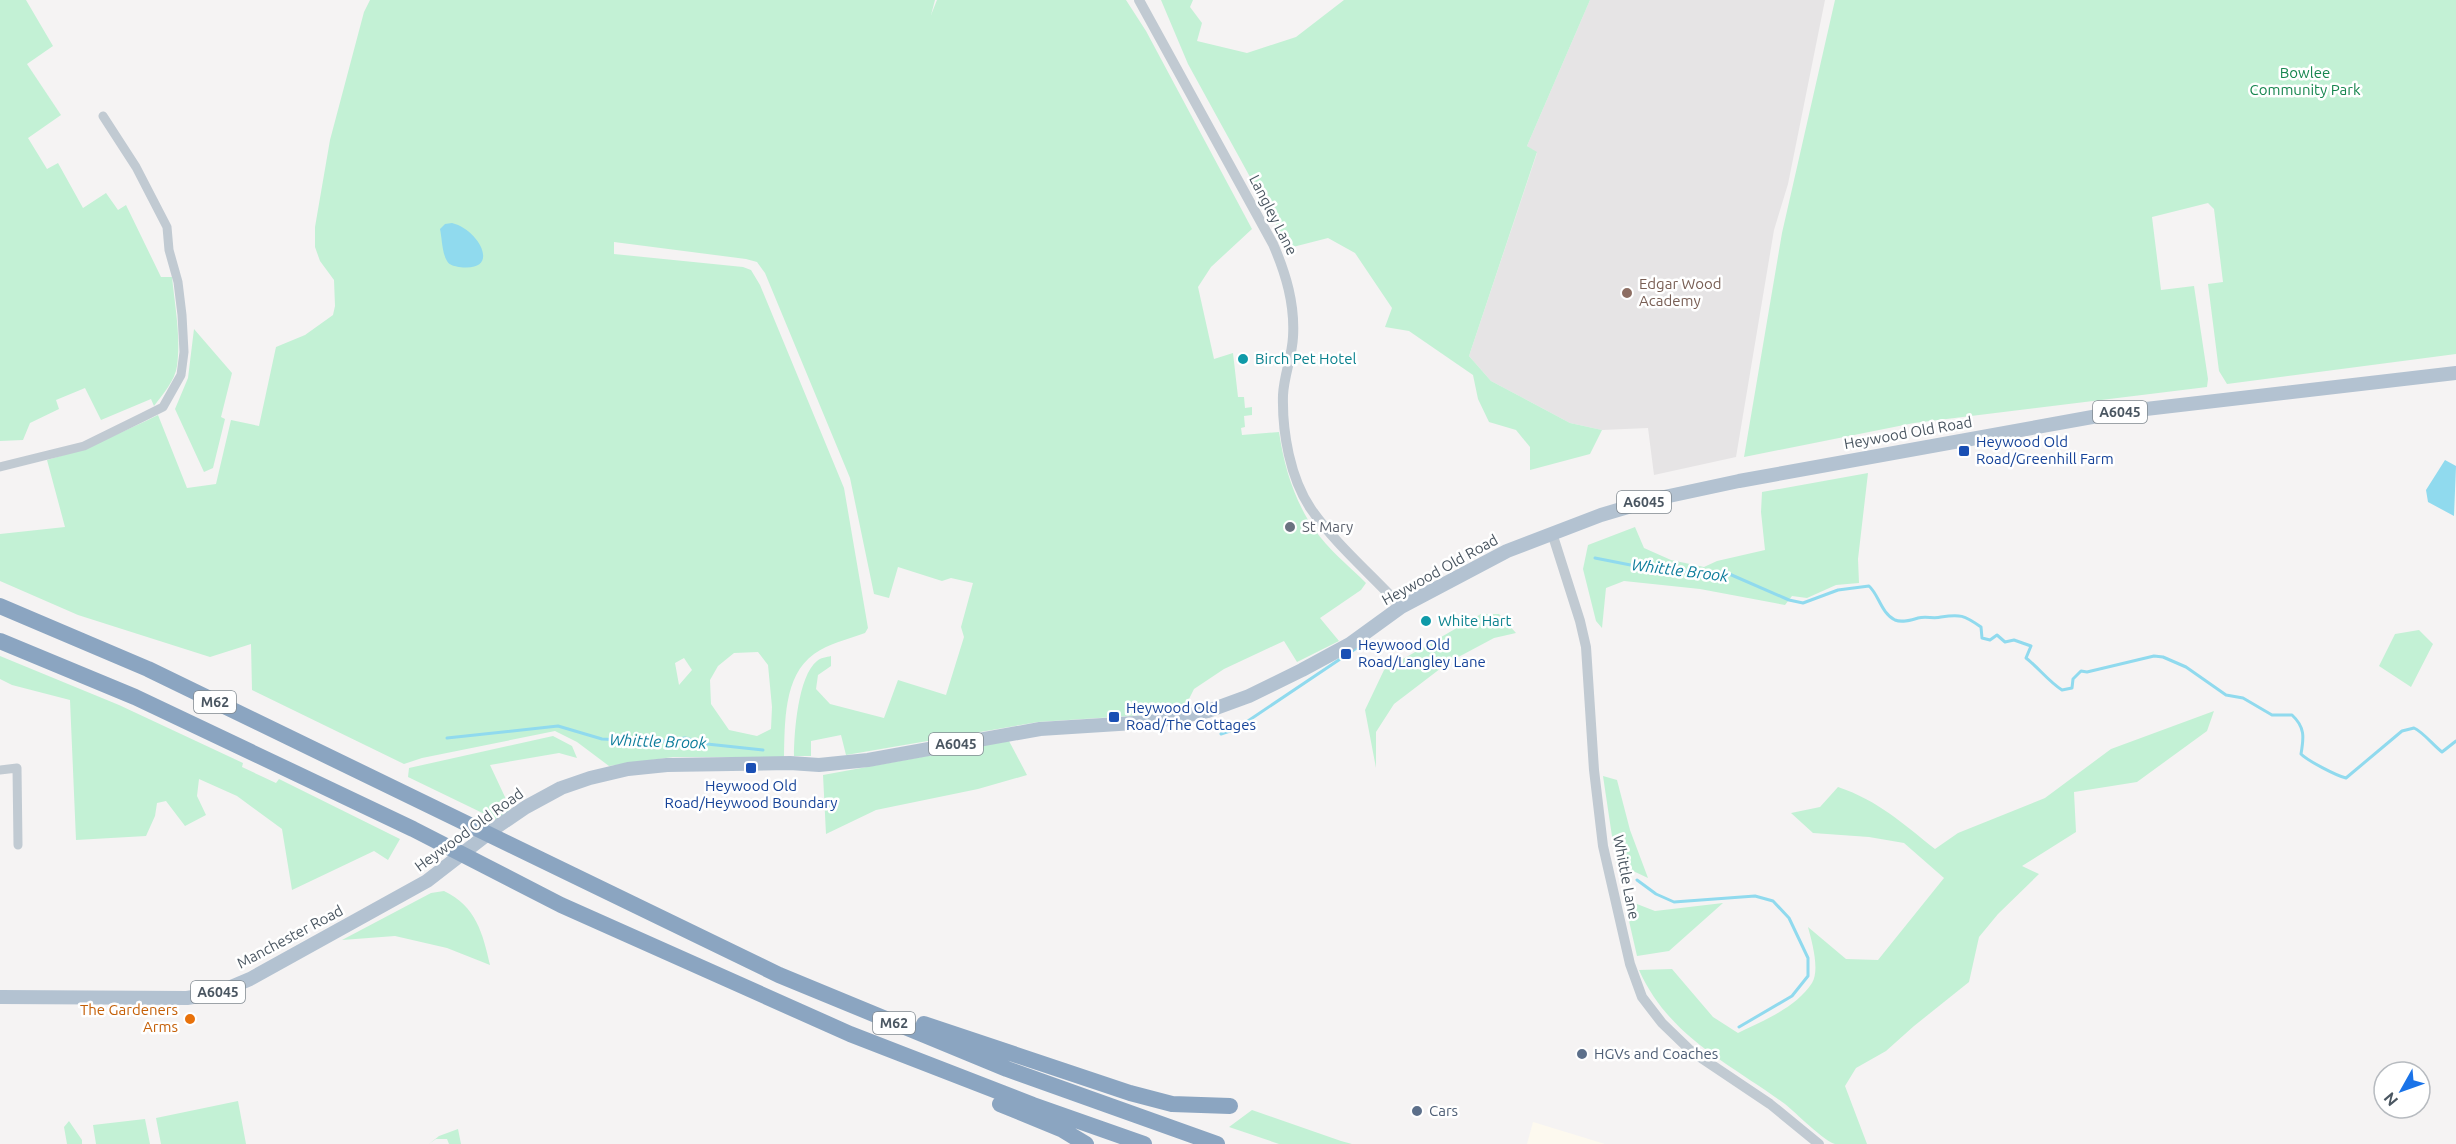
<svg xmlns="http://www.w3.org/2000/svg" width="2456" height="1144" font-family="Ubuntu,sans-serif">
<style>
.commercial{fill:#fdf9ef}
.education{fill:#e6e4e5}
.green{fill:#c3f1d5;fill-rule:evenodd}
.water{fill:#90daee}
.lines{fill:none;stroke-linecap:round;stroke-linejoin:round}
.stream{stroke:#90daee;stroke-width:3}
.minor{stroke:#c1cad2;stroke-width:9}
.tertiary{stroke:#c1cad2;stroke-width:10}
.primary{stroke:#b3c2d1;stroke-width:14}
.motorway{stroke:#8ba5c1;stroke-width:16}
.education-dot{fill:#8d6e63;stroke:#fff;stroke-width:2}
.culture-dot{fill:#0f9aa8;stroke:#fff;stroke-width:2}
.transit-dot{fill:#1a4fb4;stroke:#fff;stroke-width:2}
.worship-dot{fill:#6b7280;stroke:#fff;stroke-width:2}
.food-dot{fill:#e8710a;stroke:#fff;stroke-width:2}
.service-dot{fill:#5c6f8a;stroke:#fff;stroke-width:2}
.labels{text-anchor:middle;stroke-width:5;stroke-linejoin:round;paint-order:stroke}
.shield{fill:#fff;stroke:#808990;stroke-width:1.5}
.shield-label{font-size:14px;font-weight:bold;fill:#4a5661}
.park-label{font-size:15px;fill:#17864f;stroke:#fff}
.street-label{font-size:15px;fill:#4a5661;stroke:#fff}
.education-label{font-size:15px;fill:#785e54;stroke:#fff;text-anchor:start}
.culture-label{font-size:15px;fill:#0d838f;stroke:#fff;text-anchor:start}
.transit-label{font-size:15px;fill:#164399;stroke:#fff;text-anchor:start}
.worship-label{font-size:15px;fill:#5b616d;stroke:#fff;text-anchor:start}
.food-label{font-size:15px;fill:#c56008;stroke:#fff;text-anchor:end}
.service-label{font-size:15px;fill:#4e5e75;stroke:#fff;text-anchor:start}
.water-label{font-size:16px;font-style:italic;fill:#0c7c9b;stroke:#fff}
</style>
<rect width="100%" height="100%" fill="#f5f3f3"/>
<path class="commercial" d="M1533,1122L1605,1144H1527Z"/>
<path class="education" d="M1590,0H1825L1788,184L1774,230L1736,457L1654,475L1648,428L1602,430L1570,423L1491,381L1469,356L1537,153L1527,146Z"/>
<path class="green" d="M0,0H26L53,46L27,64L61,115L28,138L47,169L58,163L83,208L106,193L118,210L126,205L161,277H172C175,306 181,338 177,366C175,381 162,395 154,406L151,399L101,420L85,388L56,400L59,409L30,423L23,440L0,441Z
M370,0H935L931,15L937,0H1126L1146,31L1252,229L1211,267L1198,287L1214,359L1233,353L1238,397H1244L1245,408L1252,407V415L1244,416L1245,427L1241,428L1242,435L1279,432C1284,466 1294,500 1314,529C1328,549 1349,566 1366,583L1361,590L1320,618L1339,641L1297,662L1284,641L1224,669L1194,689L1185,707L1144,715L1038,722L846,755L841,735L811,741V756H794C794,733 798,676 817,661C820,658 827,657 831,656V666L818,675L816,689L830,704L884,718L898,680L946,695L964,637L961,627L973,583L951,578L942,581L898,567L889,598L874,594L850,478L765,273L757,262L746,259L614,242V254L743,267L751,270L760,285L844,488L868,628L865,633C848,639 828,644 814,654C783,676 785,724 784,757H673L609,766L577,742L555,731L422,758L404,764L252,690L251,644L210,657L78,615L0,581V534L65,527L47,460C86,449 121,433 158,415L187,488L216,484L231,420L259,426L276,347L305,335L333,315L335,306L334,280L320,261L315,247V227L330,140L364,12ZM758,652L768,665L772,707L771,729L757,736L729,730L711,704L710,680L718,666L734,653ZM684,658L692,670L679,685L675,663Z
M1161,0H1193L1190,7L1202,23L1197,41L1247,53L1296,37L1344,0H1590L1527,146L1537,152L1469,356L1491,381L1570,423L1602,430L1590,454L1530,470V447L1516,430L1489,422L1478,399L1473,375L1409,331L1385,327L1392,308L1355,253L1328,238L1289,248L1188,64Z
M1835,0H2456V354L2227,384L2219,371L2208,284L2223,282L2214,209L2208,203L2152,217L2161,290L2194,286L2208,379L2207,387L1914,423L1744,457L1782,233Z
M194,329L232,373L221,417L225,419L213,468L204,472L175,409L188,378Z
M1868,473L1858,559L1859,583L1836,585L1807,598L1792,596L1785,605L1700,589L1624,581L1606,588L1602,628L1596,621L1583,569L1588,545L1635,527L1644,548L1671,560L1704,567L1717,561L1765,550L1761,512L1762,492Z
M1481,614H1499L1516,633L1494,638L1449,662L1394,704L1376,732V768L1365,710L1384,670Z
M2419,630L2433,644L2411,687L2379,666L2395,634Z
M0,656L119,705L243,763L242,767L276,783L279,779L400,839L388,860L374,851L292,890L282,829L237,796L199,779L197,796L206,815L185,826L166,801L157,803L155,816L146,836L76,840L70,700L12,685L0,679Z
M2214,711L2207,731L2137,782L2074,792L2076,832L2022,866L2039,874L1998,914L1979,937L1969,982L1914,1026L1886,1051L1856,1068L1845,1086L1867,1144C1857,1144 1845,1144 1835,1144C1825,1142 1795,1112 1785,1104C1729,1063 1669,1037 1639,970L1672,969L1713,1017L1738,1033C1762,1021 1796,1008 1812,983C1820,970 1812,942 1808,927L1846,959L1878,960L1944,878L1904,843L1869,837L1813,833L1791,813L1820,807L1838,787C1879,801 1902,823 1935,849L1958,833L2045,798L2111,749Z
M553,736L572,746L577,758L559,753L490,765L511,810L497,820L408,777L409,768Z
M1009,741L1027,775L978,789L876,810L826,834L823,775Z
M1603,776L1617,780L1630,830L1648,878L1616,863Z
M444,891C476,906 483,934 490,965L447,948L395,936L342,940L431,893Z
M1624,899L1655,911L1723,903L1669,951L1637,956Z
M238,1101L246,1144H161L156,1118Z
M1252,1110L1341,1141L1352,1144H1279L1229,1127Z
M145,1119L150,1144H96L93,1125Z
M69,1121L82,1140V1144H67L64,1127Z
M458,1129L461,1144H449L447,1139H436L429,1144L439,1136Z"/>
<path class="water" d="M452,223C480,230 502,273 459,267C455,266 450,266 447,261C442,253 442,238 440,229L445,224Z
M2445,460L2456,466L2454,516L2428,502L2426,490Z"/>
<g class="lines">
<path class="stream" d="M1595,558L1661,571L1727,573L1789,600L1803,603L1838,590L1869,586C1879,595 1881,613 1895,620C1902,623 1911,620 1918,618C1926,616 1934,619 1941,617C1960,614 1964,615 1981,627L1982,638L1990,640L1997,635L2005,642L2014,640L2031,646L2026,658C2039,668 2048,681 2062,690L2072,688L2073,679L2081,671L2087,672L2154,656L2163,657L2186,667L2226,695L2243,698L2272,715H2292C2305,727 2304,737 2301,754C2308,761 2337,776 2346,778L2402,731L2414,728C2423,732 2433,745 2442,752L2456,741
M1221,734L1236,729L1367,641
M447,738L558,726L602,739L658,742L685,738L707,744L763,750
M1637,880L1656,894L1674,902L1755,896L1773,901L1789,918L1808,958V976L1792,996L1739,1027"/>
<path class="minor" d="M0,467L84,446L143,417L163,407L181,375L184,352L182,315L178,282L169,250L167,227L136,167L103,116
M0,770L17,768L18,845"/>
<path class="tertiary" d="M1139,0L1273,244C1286,274 1295,304 1293,337C1292,357 1284,375 1283,395C1282,432 1290,478 1311,509C1336,545 1372,575 1401,607
M1552,533L1580,621L1586,647L1594,770L1603,846L1630,964L1642,997L1662,1023L1691,1051L1770,1104L1819,1144"/>
<path class="primary" d="M0,997L187,998L217,993L250,979L427,881L498,826L526,807L561,788L590,778L628,769L667,765L790,763L819,765L868,760L1040,729L1150,722L1180,717L1208,711L1249,696L1302,670L1350,644L1401,607L1507,551L1601,515L1655,499L1739,481L2120,412L2456,373"/>
<path class="motorway" d="M0,606L148,669L779,975L1007,1069L1217,1144
M0,641L135,697L413,829L561,905L850,1034L1033,1105L1144,1144
M924,1024L1130,1093L1172,1104L1230,1106
M1000,1104L1061,1129L1086,1144"/>
</g>
<circle class="education-dot" cx="1627" cy="293" r="6"/>
<g class="culture-dot">
<circle cx="1243" cy="359" r="6"/>
<circle cx="1426" cy="621" r="6"/>
</g>
<g class="transit-dot">
<rect x="1958" y="445" width="12" height="12" rx="3"/>
<rect x="1340" y="648" width="12" height="12" rx="3"/>
<rect x="1108" y="711" width="12" height="12" rx="3"/>
<rect x="745" y="762" width="12" height="12" rx="3"/>
</g>
<circle class="worship-dot" cx="1290" cy="527" r="6"/>
<circle class="food-dot" cx="190" cy="1019" r="6"/>
<g class="service-dot">
<circle cx="1582" cy="1054" r="6"/>
<circle cx="1417" cy="1111" r="6"/>
</g>
<g class="labels">
<g class="shield">
<rect x="2093" y="401" width="54" height="22" rx="4.5"/>
<rect x="1617" y="491" width="54" height="22" rx="4.5"/>
<rect x="194" y="691" width="42" height="22" rx="4.5"/>
<rect x="929" y="733" width="54" height="22" rx="4.5"/>
<rect x="191" y="981" width="54" height="22" rx="4.5"/>
<rect x="873" y="1012" width="42" height="22" rx="4.5"/>
</g>
<g class="shield-label">
<text x="2120" y="417">A6045</text>
<text x="1644" y="507">A6045</text>
<text x="215" y="707">M62</text>
<text x="956" y="749">A6045</text>
<text x="218" y="997">A6045</text>
<text x="894" y="1028">M62</text>
</g>
<g class="park-label">
<text x="2305" y="78">Bowlee<tspan x="2305" dy="17">Community Park</tspan></text>
</g>
<g class="street-label">
<text transform="translate(1273 215) rotate(63)" y="5">Langley Lane</text>
<text transform="translate(1908 433) rotate(-10)" y="5">Heywood Old Road</text>
<text transform="translate(1440 570) rotate(-29)" y="5">Heywood Old Road</text>
<text transform="translate(469 830) rotate(-36)" y="5">Heywood Old Road</text>
<text transform="translate(1626 877) rotate(79)" y="5">Whittle Lane</text>
<text transform="translate(290 937) rotate(-28)" y="5">Manchester Road</text>
</g>
<g class="education-label">
<text x="1639" y="289">Edgar Wood<tspan x="1639" dy="17">Academy</tspan></text>
</g>
<g class="culture-label">
<text x="1255" y="364">Birch Pet Hotel</text>
<text x="1438" y="626">White Hart</text>
</g>
<g class="transit-label">
<text x="1976" y="447">Heywood Old<tspan x="1976" dy="17">Road/Greenhill Farm</tspan></text>
<text x="1358" y="650">Heywood Old<tspan x="1358" dy="17">Road/Langley Lane</tspan></text>
<text x="1126" y="713">Heywood Old<tspan x="1126" dy="17">Road/The Cottages</tspan></text>
<text x="751" y="791" text-anchor="middle">Heywood Old<tspan x="751" dy="17">Road/Heywood Boundary</tspan></text>
</g>
<g class="worship-label">
<text x="1302" y="532">St Mary</text>
</g>
<g class="food-label">
<text x="178" y="1015">The Gardeners<tspan x="178" dy="17">Arms</tspan></text>
</g>
<g class="service-label">
<text x="1594" y="1059">HGVs and Coaches</text>
<text x="1429" y="1116">Cars</text>
</g>
<g class="water-label">
<text transform="translate(1680 570) rotate(7)" y="6">Whittle Brook</text>
<text transform="translate(658 741) rotate(2)" y="6">Whittle Brook</text>
</g>
</g>
<g transform="translate(2402 1090) rotate(230)"><circle r="28" fill="#ffffff" stroke="#b7bbc0" stroke-width="1.5"/>
<path d="M0-4.5L10 22L0 15L-10 22Z" fill="#1a73e8"/>
<text y="-9" font-size="16" font-weight="bold" text-anchor="middle" fill="#4a5661">N</text>
</g>
</svg>
